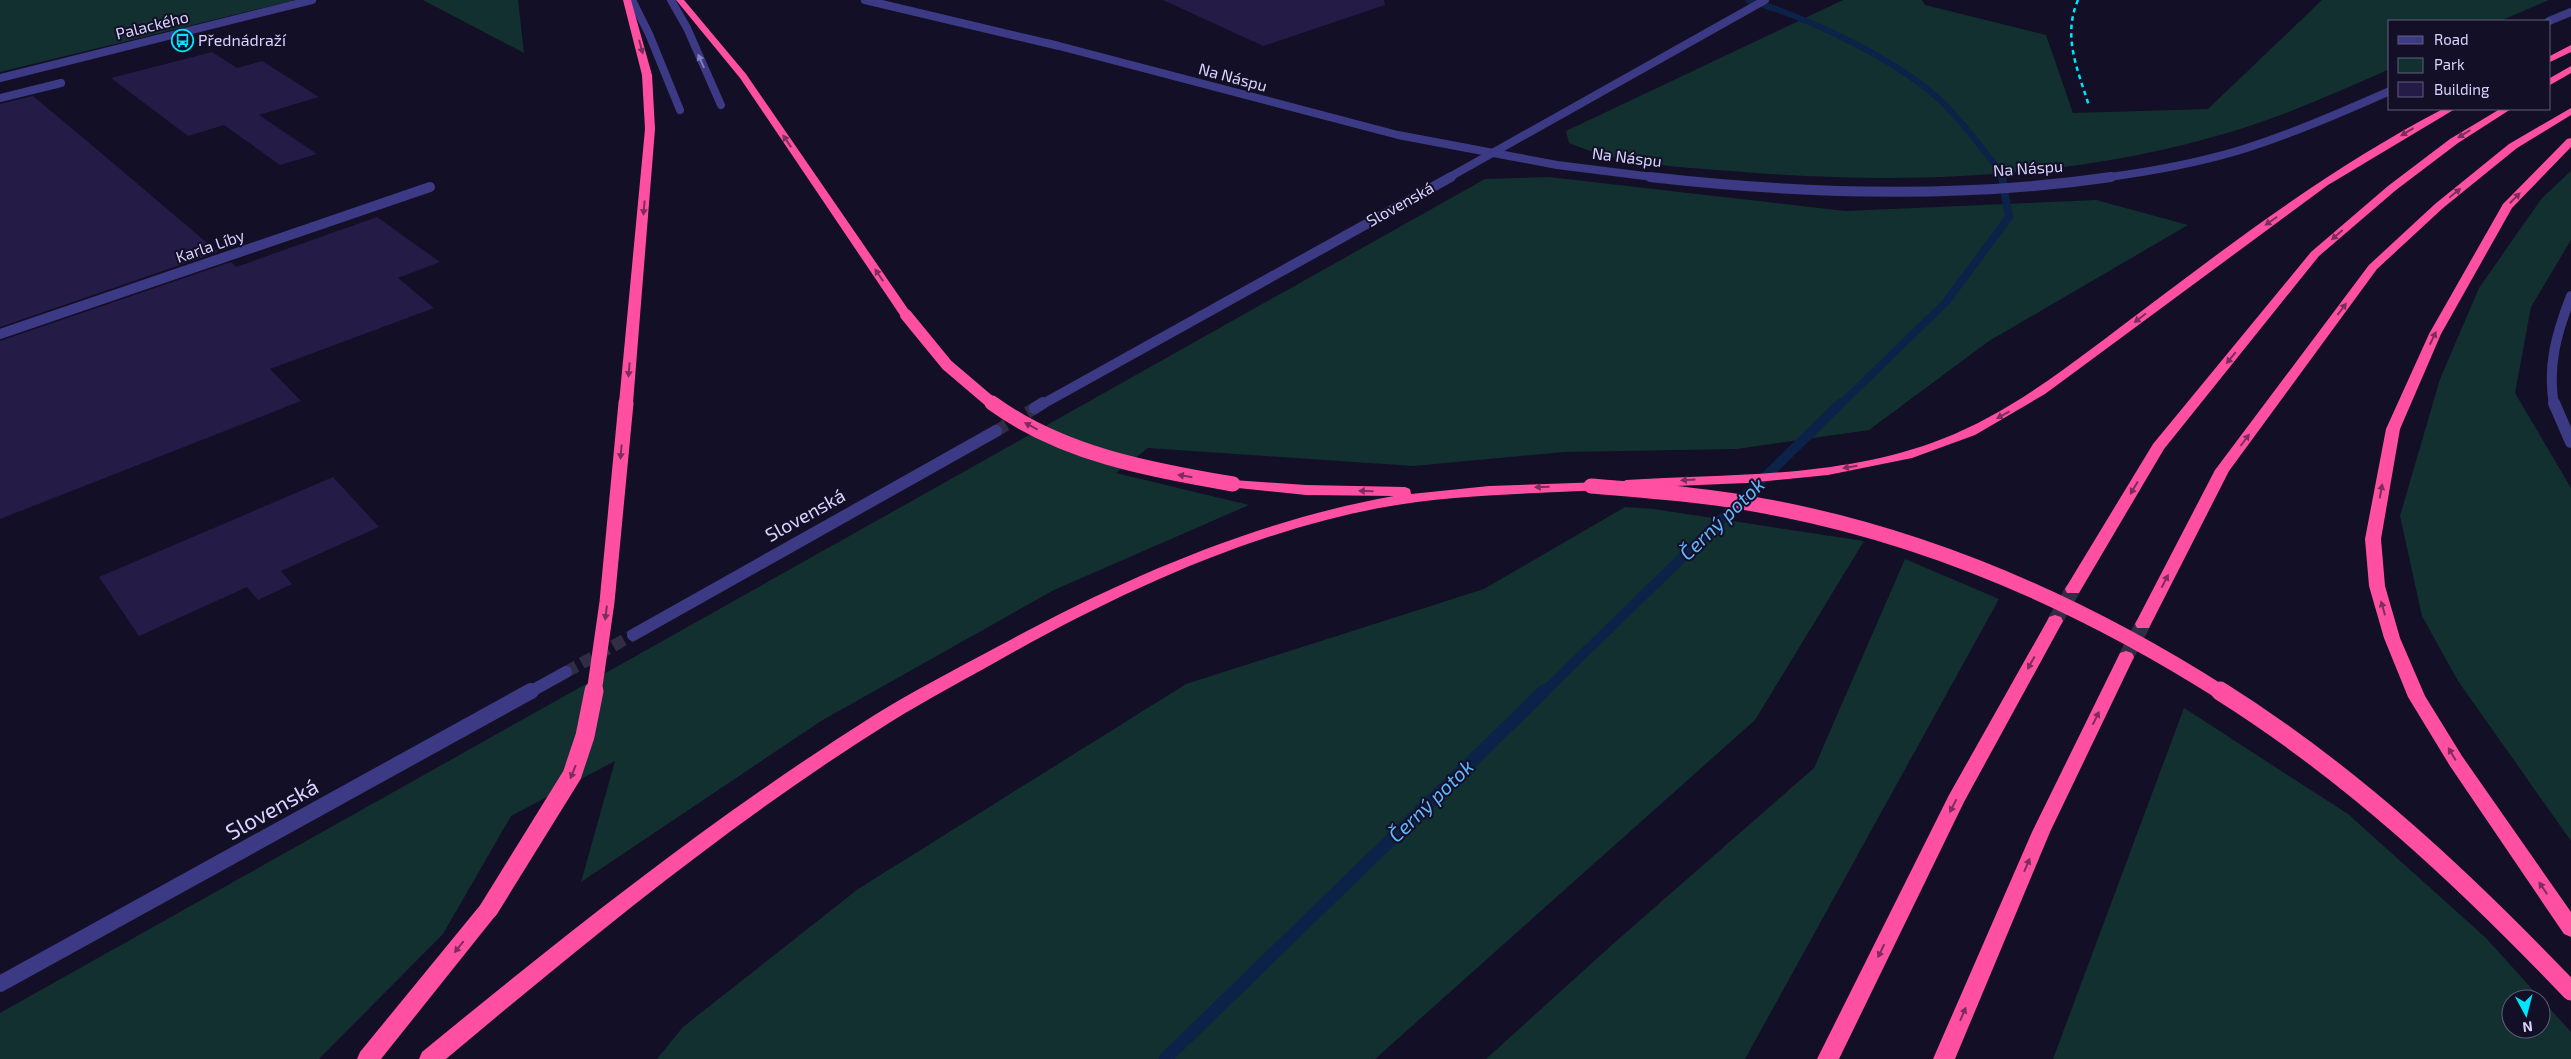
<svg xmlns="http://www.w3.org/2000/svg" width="2571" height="1059" font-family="'Exo 2',sans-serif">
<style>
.green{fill:#12302f;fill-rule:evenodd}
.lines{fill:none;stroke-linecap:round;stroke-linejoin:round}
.stream-far3{stroke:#0c2248;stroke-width:6}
.stream-far2{stroke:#0c2248;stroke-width:8}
.stream-far1{stroke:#0c2248;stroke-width:10}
.stream{stroke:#0c2248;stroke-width:13}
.building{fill:#241b47}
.minor-tunnel{stroke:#312d47;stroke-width:12;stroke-dasharray:12 6;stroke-linecap:butt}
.highway-tunnel{stroke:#312d47;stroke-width:15;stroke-dasharray:15 8;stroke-linecap:butt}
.minor-far3{stroke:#3d3a85;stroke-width:8}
.minor-far2{stroke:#3d3a85;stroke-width:10}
.minor-far1{stroke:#3d3a85;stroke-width:12}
.minor{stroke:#3d3a85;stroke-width:16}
.highway{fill:#ff4fa3;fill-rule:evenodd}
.rail{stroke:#00e5ff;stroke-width:2.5;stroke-dasharray:4.5 4;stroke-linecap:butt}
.highway-bridge-far2{stroke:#ff4fa3;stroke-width:12}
.highway-bridge-far1{stroke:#ff4fa3;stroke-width:15}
.highway-bridge{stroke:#ff4fa3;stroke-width:19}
.oneway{fill:#7d2c5e}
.oneway2{fill:#837fbc}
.labels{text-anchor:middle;stroke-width:4;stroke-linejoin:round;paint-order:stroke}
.far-street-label{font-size:16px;fill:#d9d4ff;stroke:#130f26}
.far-poi-label{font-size:16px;fill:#d9d4ff;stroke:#130f26;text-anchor:start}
.street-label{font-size:19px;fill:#d9d4ff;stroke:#130f26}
.water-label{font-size:20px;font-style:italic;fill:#62b6ff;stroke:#130f26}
.near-street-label{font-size:22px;fill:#d9d4ff;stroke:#130f26}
</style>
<rect width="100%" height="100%" fill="#130f26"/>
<path class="green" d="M0,0H295L0,72Z
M423,0H518L524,53Z
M1843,0H1922L1925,5L2046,35L2073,113L2208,109L2322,0H2549L2500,21H2390V69C2340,91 2289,114 2237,130C2079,179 1906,185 1743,172C1684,167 1623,166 1569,143L1566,131Z
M2571,171V240L2531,307L2515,393L2571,488V841L2458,681L2422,616L2400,516L2440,379L2479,288L2542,198Z
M1549,177L1845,211L2096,200L2188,225L1989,341L1869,430L1737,449L1565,452L1413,466L1148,448L1116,473L1249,505L1054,590L821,721L581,882L615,761L511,816L443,934L319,1059H0V1013L1485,179Z
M1625,507L1654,509L1864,541L1755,720L1375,1059H657L683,1027L858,889L1186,684L1484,589Z
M1905,559L1999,599L1745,1059H1486L1614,943L1814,768Z
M2184,708L2348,814L2486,938L2571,1032V1059H2053ZM2511,999H2541V1029H2511Z"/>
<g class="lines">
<path class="stream-far3" d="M1748,0C1809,18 1892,57 1939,99C1962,120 1981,148 2001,172L2002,178"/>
<path class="stream-far2" d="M1840,405L1946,302L2009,217L2002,177"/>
<path class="stream-far1" d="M1543,693L1841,403"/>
<path class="stream" d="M1165,1059L1544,691"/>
</g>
<path class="building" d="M1163,0H1384L1385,5L1263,46Z
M212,52L237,68L262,61L319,97L259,115L317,154L280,165L224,125L188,136L111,78Z
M33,96L94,147L218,252L0,327V104Z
M377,217L440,262L398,278L434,308L270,369L301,401L0,519V341L231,262L236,267Z
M333,477L379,527L281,571L292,584L258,600L247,587L139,636L99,577Z"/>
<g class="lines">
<path class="minor-tunnel" d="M996,431L1035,408
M566,672L633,635"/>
<path class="highway-tunnel" d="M2055,621L2073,589
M2126,657L2143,624"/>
<path class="minor-far3" d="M632,0L649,34L680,110
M671,0L687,28L721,105
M865,0L1059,46L1398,135L1557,165L1661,178
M2549,21L2571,12
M0,78L312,0
M0,98L61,83
M1448,178L1765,0
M2102,178C2148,172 2193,164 2237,151C2289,135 2340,113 2390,91"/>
<path class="minor-far2" d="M1650,177C1800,194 1961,199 2111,177
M0,334L430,187
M1041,405L1451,177
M2554,405C2547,365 2557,332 2571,296"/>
<path class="minor-far1" d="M2554,403L2571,442
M1035,408L1043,403
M633,635L996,431
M528,693L566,672"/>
<path class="minor" d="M0,984L531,691"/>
<path class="highway" d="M623,0H631L652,75L655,129L633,403L626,407L619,403L645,129L642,75Z
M676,0H684L746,74L912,315L910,318H902L740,78Z
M2571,45V52L2550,62V56Z
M2571,66V73L2550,85V78Z
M2571,108V115L2517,148L2443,208L2377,269L2229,471L2151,624L2149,628H2137L2135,624L2215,470L2369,265L2435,204L2509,144Z
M2443,109H2455L2328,185L2045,394L1975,435L1912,458L1828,475L1747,483L1626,488L1619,484L1626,480C1730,474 1843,478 1942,439C2019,409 2085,353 2151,304C2245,233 2339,163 2443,109Z
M2500,109H2511L2458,143L2396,190L2319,256L2164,449L2079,593H2067L2065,589L2153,444L2311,252L2388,186L2450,139Z
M2571,138V147L2512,208L2441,334L2400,429L2381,539L2385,586L2400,638L2425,696L2462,756L2571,912V937L2564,934L2450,766L2408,697L2384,638L2369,586L2365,539L2386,429L2429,334L2503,204L2567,139Z
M1233,480L1306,485L1405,487L1410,489L1411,494L1489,486L1603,482L1610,486L1603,490C1528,494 1452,494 1379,508C1249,533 1125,590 1010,654C970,677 929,698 889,723C732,821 588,940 446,1059H419L422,1052C567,933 714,816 873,716C913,691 956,669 997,647C1121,579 1254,521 1394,496L1306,495L1228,487L1226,484L1228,481Z
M2055,615L2061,617L2063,621L1964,802L1839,1059H1817L1949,795L2047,621L2049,617Z
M2126,651L2132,653L2134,657L2050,832L1955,1059H1933L2032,832L2118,657L2120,653Z
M489,901L496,903L499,909L496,915L381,1059H357L360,1052L482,903Z"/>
<path class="rail" d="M2078,0C2062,37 2078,70 2089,106"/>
<path class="highway-bridge-far2" d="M906,315L947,365L994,405"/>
<path class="highway-bridge-far1" d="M992,403C1062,454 1150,470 1233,484
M1591,486C1649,491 1707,495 1764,506C1928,536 2082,604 2222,693
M594,693L607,602L626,403"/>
<path class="highway-bridge" d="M2220,691C2352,774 2464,879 2571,991
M489,909L572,775L585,736L594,691"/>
</g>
<defs><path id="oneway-solid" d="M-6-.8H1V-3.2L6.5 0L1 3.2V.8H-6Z" transform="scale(1.25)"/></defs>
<g class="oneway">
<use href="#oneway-solid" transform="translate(641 47) rotate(75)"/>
<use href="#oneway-solid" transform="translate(2407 132) rotate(149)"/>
<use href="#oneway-solid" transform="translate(2464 134) rotate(148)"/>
<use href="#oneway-solid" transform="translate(787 141) rotate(-124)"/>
<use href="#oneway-solid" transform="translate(2455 193) rotate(-39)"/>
<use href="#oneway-solid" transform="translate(2515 198) rotate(-45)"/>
<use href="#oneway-solid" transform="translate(644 208) rotate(95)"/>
<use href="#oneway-solid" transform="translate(2271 221) rotate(145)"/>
<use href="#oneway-solid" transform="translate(2337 235) rotate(139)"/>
<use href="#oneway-solid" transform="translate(879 275) rotate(-124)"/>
<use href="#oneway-solid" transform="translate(2342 309) rotate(-53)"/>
<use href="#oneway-solid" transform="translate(2140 318) rotate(143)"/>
<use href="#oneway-solid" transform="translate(2433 338) rotate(-65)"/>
<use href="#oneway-solid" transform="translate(2231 358) rotate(129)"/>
<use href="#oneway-solid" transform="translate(629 370) rotate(95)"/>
<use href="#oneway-solid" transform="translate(2003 415) rotate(151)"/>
<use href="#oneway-solid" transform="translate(1031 426) rotate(-152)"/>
<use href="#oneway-solid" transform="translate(2245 440) rotate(-53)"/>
<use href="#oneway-solid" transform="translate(621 452) rotate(95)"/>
<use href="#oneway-solid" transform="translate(1850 467) rotate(171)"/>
<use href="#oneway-solid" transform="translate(1185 476) rotate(-171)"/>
<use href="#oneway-solid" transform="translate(1688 480) rotate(176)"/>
<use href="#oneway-solid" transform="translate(1542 487) rotate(179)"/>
<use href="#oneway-solid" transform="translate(2134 488) rotate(121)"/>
<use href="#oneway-solid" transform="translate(1366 491) rotate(-178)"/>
<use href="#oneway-solid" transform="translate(2381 491) rotate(-80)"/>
<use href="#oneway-solid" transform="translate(2165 581) rotate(-63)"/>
<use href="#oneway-solid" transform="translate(2383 608) rotate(-106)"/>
<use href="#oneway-solid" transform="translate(606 613) rotate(97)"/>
<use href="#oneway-solid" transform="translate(2031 663) rotate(119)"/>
<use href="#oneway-solid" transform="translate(2096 718) rotate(-64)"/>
<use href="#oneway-solid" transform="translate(2452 754) rotate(-121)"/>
<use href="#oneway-solid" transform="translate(573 772) rotate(112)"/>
<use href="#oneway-solid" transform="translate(1953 806) rotate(117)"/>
<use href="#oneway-solid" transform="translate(2027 865) rotate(-67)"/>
<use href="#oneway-solid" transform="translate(2543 888) rotate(-124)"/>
<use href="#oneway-solid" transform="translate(459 947) rotate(129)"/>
<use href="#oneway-solid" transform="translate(1881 951) rotate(116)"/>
<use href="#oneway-solid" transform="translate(1963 1014) rotate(-67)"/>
</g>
<use class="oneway2" href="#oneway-solid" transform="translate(701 61) rotate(-114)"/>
<defs>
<symbol id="bus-ring" viewBox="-11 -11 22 22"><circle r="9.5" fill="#130f26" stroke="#00e5ff" stroke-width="1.5"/><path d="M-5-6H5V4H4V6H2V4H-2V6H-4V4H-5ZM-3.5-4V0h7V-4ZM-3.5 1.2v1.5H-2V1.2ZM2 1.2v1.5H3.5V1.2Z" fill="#00e5ff"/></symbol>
</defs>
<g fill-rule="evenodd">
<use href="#bus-ring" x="170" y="28" width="25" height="25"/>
</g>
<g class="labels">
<g class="far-street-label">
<text transform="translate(152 25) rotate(-14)" y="6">Palackého</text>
<text transform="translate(1233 77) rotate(15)" y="6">Na Náspu</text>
<text transform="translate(1627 157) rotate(7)" y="6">Na Náspu</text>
<text transform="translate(2028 168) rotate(-4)" y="6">Na Náspu</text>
<text transform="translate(1400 204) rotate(-29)" y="6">Slovenská</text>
<text transform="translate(210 246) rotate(-19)" y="6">Karla Líby</text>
</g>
<g class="far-poi-label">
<text x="198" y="46">Přednádraží</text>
</g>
<g class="street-label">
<text transform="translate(805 515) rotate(-29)" y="7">Slovenská</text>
</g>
<g class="water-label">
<text transform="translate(1722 519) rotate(-44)" y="7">Černý potok</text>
<text transform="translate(1431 801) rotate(-44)" y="7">Černý potok</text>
</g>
<g class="near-street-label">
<text transform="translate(272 809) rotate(-29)" y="8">Slovenská</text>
</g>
</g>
<rect x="2388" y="20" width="162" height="90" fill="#130f26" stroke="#625e7d"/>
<rect x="2398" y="36" width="25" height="8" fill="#3d3a85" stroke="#625e7d"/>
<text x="2434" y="45" font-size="15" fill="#d9d4ff">Road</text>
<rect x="2398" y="58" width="25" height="15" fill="#12302f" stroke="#625e7d"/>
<text x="2434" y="70" font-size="15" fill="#d9d4ff">Park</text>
<rect x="2398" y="82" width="25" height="15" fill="#241b47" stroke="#625e7d"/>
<text x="2434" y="95" font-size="15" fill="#d9d4ff">Building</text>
<g transform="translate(2526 1014) rotate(173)"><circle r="24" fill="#130f26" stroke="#625e7d"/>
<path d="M0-4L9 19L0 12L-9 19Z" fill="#00e5ff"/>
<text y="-8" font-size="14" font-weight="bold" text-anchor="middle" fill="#d9d4ff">N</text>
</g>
</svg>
